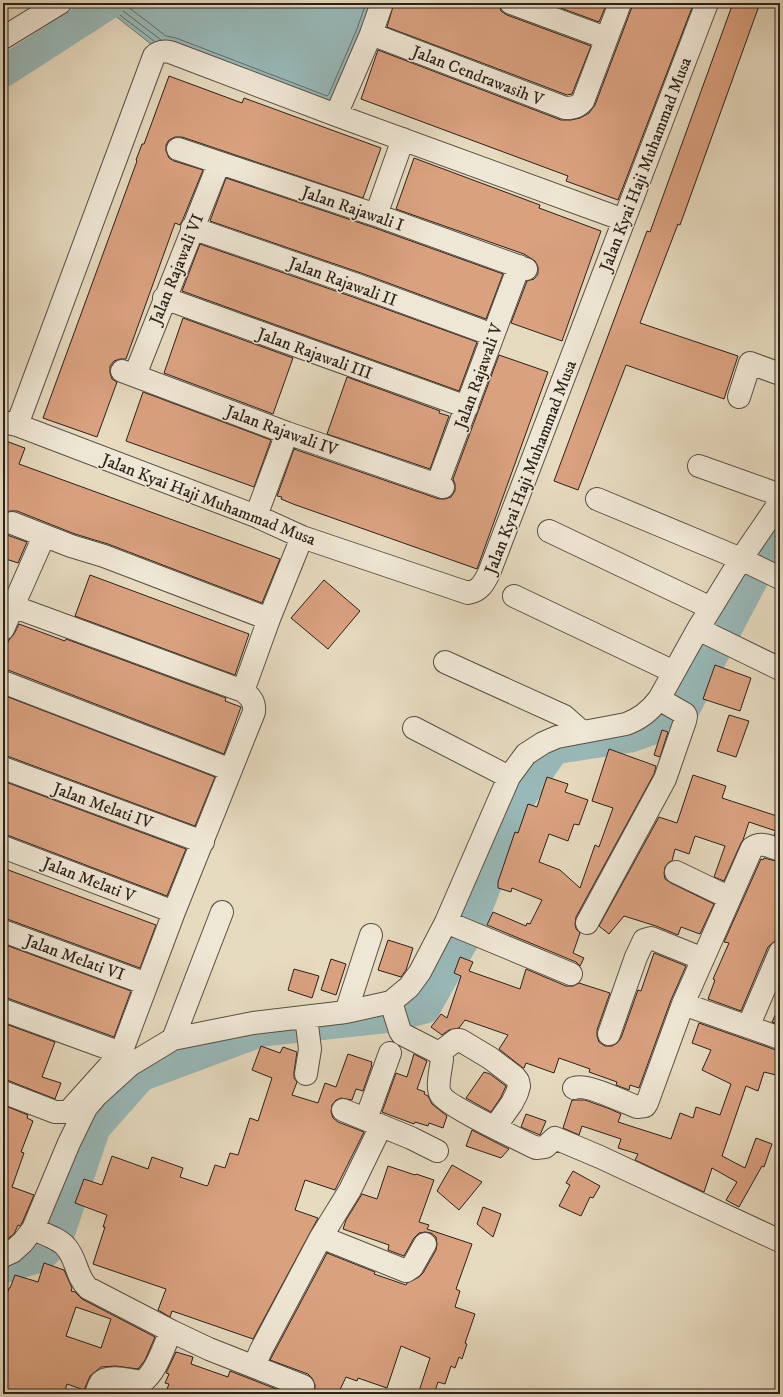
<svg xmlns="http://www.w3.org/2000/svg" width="783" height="1397" font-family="'IM FELL DW Pica',serif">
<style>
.water{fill:#98b9b9;stroke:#6c7c79}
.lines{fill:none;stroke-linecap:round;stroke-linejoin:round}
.shore{stroke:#626d6a;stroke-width:1}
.river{stroke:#98b9b9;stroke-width:31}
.building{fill:#daa17f;stroke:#2b211a;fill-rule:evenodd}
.minor-casing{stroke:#5a4f43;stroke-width:24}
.minor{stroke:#efe7d5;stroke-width:22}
.labels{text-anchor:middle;stroke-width:3;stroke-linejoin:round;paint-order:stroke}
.street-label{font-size:17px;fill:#2b211a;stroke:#efe7d5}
</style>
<rect width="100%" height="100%" fill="#e6dabf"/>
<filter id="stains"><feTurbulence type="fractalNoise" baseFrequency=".005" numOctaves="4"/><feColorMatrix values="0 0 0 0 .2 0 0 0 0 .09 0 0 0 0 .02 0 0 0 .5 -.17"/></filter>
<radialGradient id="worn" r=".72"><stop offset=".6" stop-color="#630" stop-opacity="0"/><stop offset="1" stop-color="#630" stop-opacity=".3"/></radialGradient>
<path class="water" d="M110,3H382L336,115L161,52L104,7Z"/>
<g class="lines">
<path class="shore" d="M112,3V9L154,41
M117,3L118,7L161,40
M123,3L166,36L176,38L327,96L329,94L357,29L366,3"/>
<path class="river" d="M3,72L110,3
M3,1268L40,1257L57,1240L95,1128L141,1076L262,1031L391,1017L425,1008L467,934L519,800L554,749L631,737L662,726L684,710L756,573L780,534"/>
</g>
<path class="building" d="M394,3H499L501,11L507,15L591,46L572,94L567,95L387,27Z
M547,3H607L599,22Z
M632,3H688L693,5L618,200L566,181L568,176L361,99L378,50L561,120H571L580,118L589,113L595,105L632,7Z
M733,3H760L680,225L678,224L640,323L738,356L724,399L626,365L578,490L554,481L647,231L650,232Z
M169,76L242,103L244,98L381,148L363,198L182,137H175L169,140L166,145V151L169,158L174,161L203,170L183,219L180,225L175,223L126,359H120L114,361L110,366V373L112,379L117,382L97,437L43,418L137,161L136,160L142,144H144Z
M414,158L540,205L539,208L601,231L562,341L511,323L527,281L534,279L538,274V267L535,261L524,254L396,209Z
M226,178L372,227L503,274L486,319L361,273L210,221Z
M200,244L353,297L477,342L459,391L182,291Z
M183,318L293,358L273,414L164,373Z
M499,355L548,372L477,569L293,504L281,499L282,497L277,496L294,449L439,499H445L451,497L455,491V484L453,479Z
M347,377L440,411L439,413L449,416L430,469L327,434Z
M143,392L271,440L254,487L126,441Z
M3,440L25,448L19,464L280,559L262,603L108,544L75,534L17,511H10L3,515Z
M3,531L7,535L27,542L18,563L3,558Z
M90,575L249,634L235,675L75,616Z
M324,580L360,611L328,649L291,618Z
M19,624L65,641L66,639L226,698L225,701L241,707L224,754L8,670H3V654L9,640L14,634Z
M715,665L751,678L740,711L703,699Z
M3,695L215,777L195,826L7,756H3Z
M729,715L749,721L736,757L717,751Z
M662,730L668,732L660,757L654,755Z
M609,749L656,766L654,774L576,917L575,924L576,929L580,933L573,953L584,958L580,966L576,962L487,925L493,912L526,926L527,923L530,924L542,900L512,888L511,892L498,888V882L515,832L518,833L528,804L537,807L547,777L568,784L565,792L588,800L579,825L574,824L568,841L549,834L539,862L560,870L580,888L595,845L599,847L613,808L592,801Z
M693,775L726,786L722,798L780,817V837L774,835L776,831L749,822L743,840L741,843L724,881L714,877L725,846L695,836L689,854L675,849L672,861L669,862L665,867L664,873L665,879L671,883L714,904L700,934L681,927L678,935L656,926L624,916L609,934L599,926L659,817L677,823Z
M3,781L186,849L167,896L7,835H3Z
M764,858L780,862V930L775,941L768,947L741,1011L708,999L715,980L713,979L729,943L724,942L761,859L763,860Z
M3,868L156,925L140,968L7,919H3Z
M388,940L413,948L406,970L401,977L378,970Z
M3,944L131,991L114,1037L7,998H3Z
M654,953L686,966L671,1000L639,1088L630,1085L629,1090L616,1085L617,1082L589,1072L590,1069L559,1058L554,1073L526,1063L524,1068H523L499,1049L508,1035L465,1020L459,1028L449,1030L442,1035L431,1027L441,1014L447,1018L461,976L454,973L460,957L473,962L469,971L520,989L526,969L566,986H573L579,983L610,993L597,1030V1036L599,1042L605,1046H612L617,1043L621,1038L638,990L641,991Z
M331,959L346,964L336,995L321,990Z
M294,969L319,976L312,998L288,990Z
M780,1005V1025L772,1022Z
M3,1023L55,1042L42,1077L61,1083L55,1099L7,1080H3Z
M699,1023L776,1050H780V1076L764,1072L758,1091L746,1086L722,1156L745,1168L756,1138L772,1144L764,1167L762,1166L739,1207L726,1200L737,1182L712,1168L704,1192L635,1160L638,1154L618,1148L621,1139L582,1126L579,1135L563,1128L572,1100H585L610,1109L621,1114L618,1122L671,1139L680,1113L693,1118L696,1107L720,1115L731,1084L702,1070L711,1050L692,1043Z
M261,1046L280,1053L283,1047L297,1052L294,1072V1078L297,1082L292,1095L318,1103L325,1083L336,1087L348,1054L372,1062L371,1065H372L363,1091L356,1089L352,1100L341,1098L336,1100L332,1105L331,1112L333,1118L338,1122L364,1132L335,1190L305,1180L295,1210L318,1218L253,1339L181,1314L172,1311L170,1317L158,1310L166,1289L93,1264L105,1227H103L107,1215L75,1203L84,1179L102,1185L112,1156L148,1169L152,1157L183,1168L180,1177L207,1186L208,1185L215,1165L225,1168L230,1153L238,1155L250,1118L258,1121L272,1078L252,1070Z
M414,1054L427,1061L417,1089L425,1092L424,1094L428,1096L432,1104L447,1116L443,1128L429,1123L428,1126L415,1122L414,1124L382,1112L396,1073L407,1077Z
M484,1072L490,1074L506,1086L501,1097L491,1112L466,1098Z
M3,1105L28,1115L27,1118L33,1121L21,1152L24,1153L12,1187L34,1195L22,1223L20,1226L18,1225L14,1234L3,1242Z
M526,1114L546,1121L540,1135L521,1127Z
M472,1130L495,1142L509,1149L501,1158L466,1146Z
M452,1165L482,1182L459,1210L437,1191Z
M388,1166L415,1175L416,1174L434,1180L419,1222L429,1225L427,1229L472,1244L456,1289L460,1291L455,1307L475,1314L465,1343L467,1344L462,1359L459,1357L455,1368L451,1366L445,1384L438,1382L434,1394H418L430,1358L401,1346L387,1388L358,1378L357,1381L346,1377L338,1394H312L315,1390V1385L312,1378L308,1374L270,1360L327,1253L375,1272L374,1274L406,1285L407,1283L419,1277L423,1273L436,1250L437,1244L436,1237L431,1233L425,1232L419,1233L414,1238L404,1256L388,1250L389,1245L343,1229L346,1220L362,1194L377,1199Z
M573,1171L600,1186L593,1198L590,1197L581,1216L559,1206L570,1185L566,1183Z
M483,1207L501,1214L493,1237L477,1224Z
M44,1263L64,1270L72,1288L71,1291L75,1292L82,1299L155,1337L145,1360L138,1369L116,1366L101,1367L90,1376L84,1390L67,1384L64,1394H3V1290L8,1292L9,1288H10L15,1275L38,1282ZM76,1307L111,1319L101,1348L66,1336Z
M176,1352L193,1357L191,1364L228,1377L230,1371L289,1394H165L169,1384L165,1383L169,1374L166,1373Z"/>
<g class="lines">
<defs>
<path id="minor" d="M511,3L606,38
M371,34L565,108C573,108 578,107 583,101L620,3
M3,38L60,3
M336,115L371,34L382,3
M178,149L376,215L526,269
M376,215L403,139
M192,228L357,285L493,335
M164,298L467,407
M122,371L287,433L443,487
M135,375L219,163
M739,397L750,363L780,374
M3,422L17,425L256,516L302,537L468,593C480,591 484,583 489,573L707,3
M17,425L154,56C159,51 164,51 170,52L336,115L624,220
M699,466L780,495
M437,485L519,266
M597,499L741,559L780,578
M256,516L287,433
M12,523L71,546L104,556L269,619
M549,531L711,608
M514,596L674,672
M3,629L44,536
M698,629L780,669
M445,662L564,716L582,732
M3,682L231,770
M243,691L269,619L302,537
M414,728L509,777
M3,768L203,842
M3,847L174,912
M676,872L730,898
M446,922L571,974
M587,923L665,779L685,721L686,716L685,714L659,699
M3,931L147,984
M391,1002L400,1031L402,1034L439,1053L442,1059C441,1068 436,1088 441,1095C447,1106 520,1140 536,1148L545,1147L555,1138L600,1157L780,1241
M683,1004L780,1038
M3,1010L121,1053
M346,1012L371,935
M748,1027L780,952
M609,1034L636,957L644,940L651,938L703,959
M173,1039L222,912
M439,1053L456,1040H460L490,1058L515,1077L518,1081L519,1086L517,1093L512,1103L495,1127
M306,1074L310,1049L306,1017
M574,1088C586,1083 624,1102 637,1107L645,1106L647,1103L683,1004L752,848C761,841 771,847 780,850
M3,1092L55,1112H68L121,1053L174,912L254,712C255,702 251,697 243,691L12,606
M343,1110L411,1138L437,1151
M366,1119L390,1053
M33,1229C42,1233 60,1239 66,1247C77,1259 76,1277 88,1288L171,1331L209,1349L303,1386
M321,1237L406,1271L412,1267L425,1244
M3,1256L12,1252L23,1242L33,1229L69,1143L86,1108L97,1095L130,1065L173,1039L253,1023L346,1012L391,1002L409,987L420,972L446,922L509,777L526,754L543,743L557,737L626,724C640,719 650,711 659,699L698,629L741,559L780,502
M254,1366L261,1350L321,1237L350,1190L381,1126
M96,1394C97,1391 99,1385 101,1382C109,1374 132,1381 142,1382C156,1373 164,1346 171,1331"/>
</defs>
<use href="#minor" class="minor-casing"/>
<use href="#minor" class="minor"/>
</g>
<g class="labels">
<g class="street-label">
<text transform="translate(478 75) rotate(21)" y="6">Jalan Cendrawasih V</text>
<text transform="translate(645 164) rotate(-69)" y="6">Jalan Kyai Haji Muhammad Musa</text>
<text transform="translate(353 208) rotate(19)" y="6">Jalan Rajawali I</text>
<text transform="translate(176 269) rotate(-68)" y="6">Jalan Rajawali VI</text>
<text transform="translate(343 281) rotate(20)" y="6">Jalan Rajawali II</text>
<text transform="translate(315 353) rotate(20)" y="6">Jalan Rajawali III</text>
<text transform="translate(478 376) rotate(-70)" y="6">Jalan Rajawali V</text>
<text transform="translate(282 430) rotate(20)" y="6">Jalan Rajawali IV</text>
<text transform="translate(530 467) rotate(-69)" y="6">Jalan Kyai Haji Muhammad Musa</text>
<text transform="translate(209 499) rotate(21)" y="6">Jalan Kyai Haji Muhammad Musa</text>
<text transform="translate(103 805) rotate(20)" y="6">Jalan Melati IV</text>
<text transform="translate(89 879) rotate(21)" y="6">Jalan Melati V</text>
<text transform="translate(75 957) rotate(20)" y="6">Jalan Melati VI</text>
</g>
</g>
<rect width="783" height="1397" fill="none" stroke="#e6dabf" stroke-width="16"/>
<rect x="4" y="4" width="775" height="1389" fill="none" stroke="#2b211a" stroke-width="2"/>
<rect x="8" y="8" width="767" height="1381" fill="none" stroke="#2b211a"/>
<rect width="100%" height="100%" filter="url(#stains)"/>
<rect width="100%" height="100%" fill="url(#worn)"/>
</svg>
